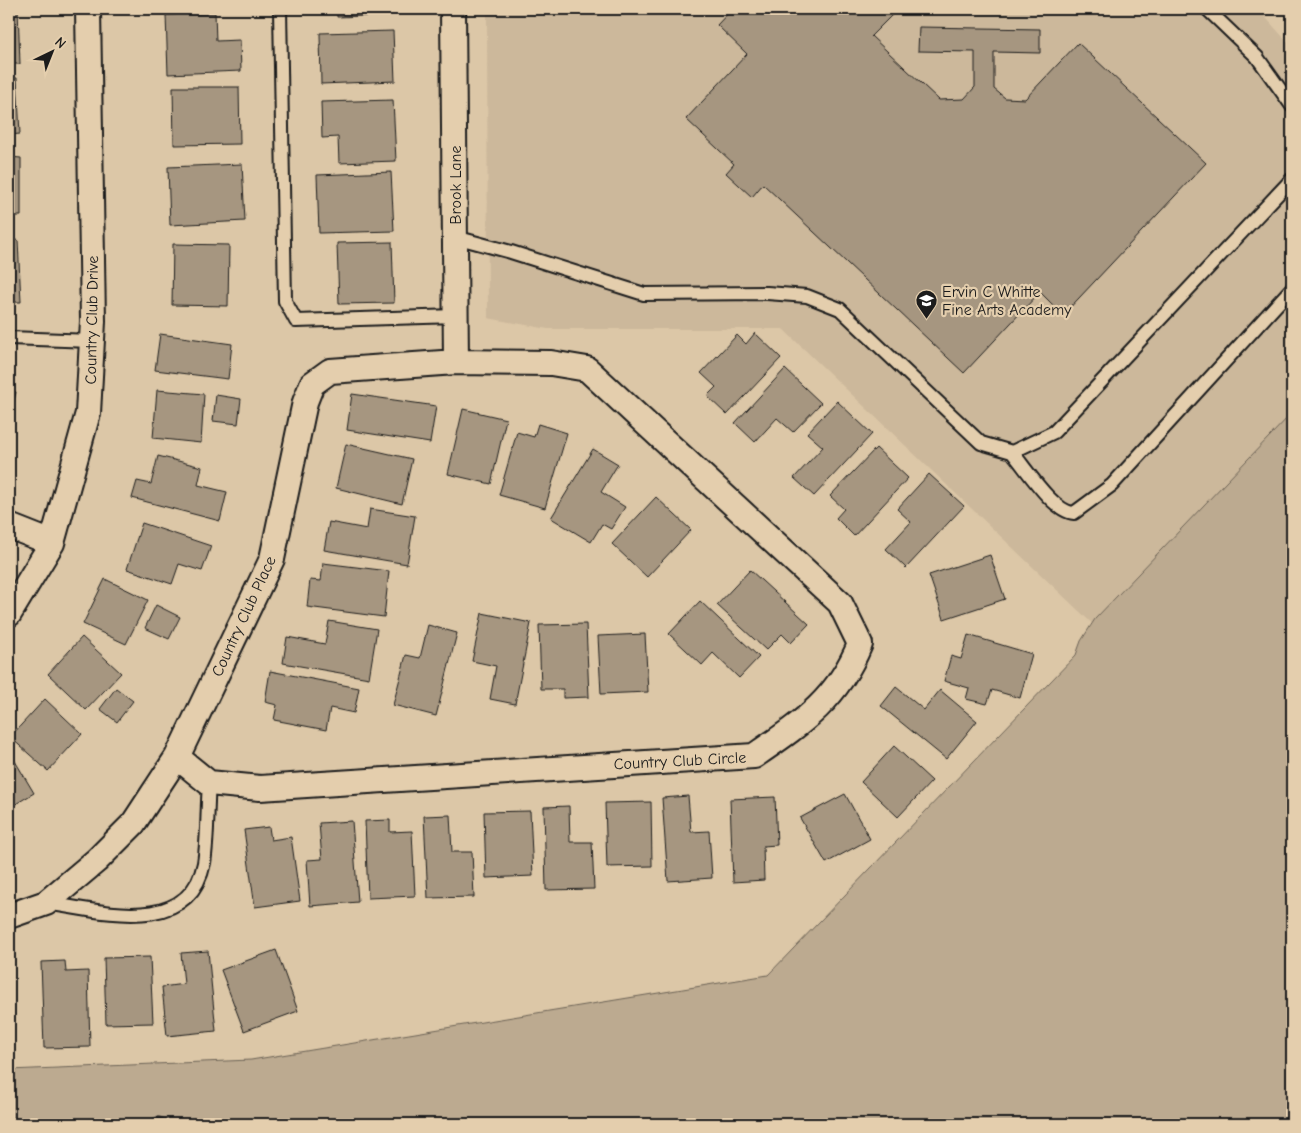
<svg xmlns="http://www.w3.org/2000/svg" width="1301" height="1133" font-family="'Comic Neue',sans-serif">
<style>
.built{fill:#ccb89b}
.green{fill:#bcaa90;stroke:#6c6356}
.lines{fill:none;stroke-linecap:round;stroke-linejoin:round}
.stream{stroke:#625a4f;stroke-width:8}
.building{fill:#a69680;stroke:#1c1c1c}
.service-casing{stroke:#1c1c1c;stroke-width:16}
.minor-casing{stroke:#1c1c1c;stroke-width:28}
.service{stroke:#e4cead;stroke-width:12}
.minor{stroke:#e4cead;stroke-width:24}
.labels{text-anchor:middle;stroke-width:4.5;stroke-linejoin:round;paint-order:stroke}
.street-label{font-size:16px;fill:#1c1c1c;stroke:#e4cead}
.poi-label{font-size:16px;fill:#1c1c1c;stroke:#e4cead;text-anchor:start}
</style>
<rect width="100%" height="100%" fill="#dcc7a7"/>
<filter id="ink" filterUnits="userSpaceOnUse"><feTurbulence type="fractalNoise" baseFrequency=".02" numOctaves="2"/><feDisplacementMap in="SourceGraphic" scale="10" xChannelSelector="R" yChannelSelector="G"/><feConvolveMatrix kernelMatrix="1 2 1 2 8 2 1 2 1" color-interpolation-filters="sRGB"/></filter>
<g filter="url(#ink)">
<path class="built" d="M487,9H1258L1292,47V427L1099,630L783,329H548L488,318Z"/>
<path class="green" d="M1292,413V1124H9V1070L251,1060L768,975L1076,655L1081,641L1095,619Z"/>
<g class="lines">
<path class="stream" d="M151,1124L158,1120L169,1124"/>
</g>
<path class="building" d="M9,9H18L20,64H9Z
M337,9H394V15L337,17Z
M732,9H885L892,15L871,36L939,100L964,99L975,87V52L918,51L919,27L1040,29V53L994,52V89L1005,98L1025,99L1078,43L1206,163L1063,315L1040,292L964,373L763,184L752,197L726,173L734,164L686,119L747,54L717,25Z
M215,13L216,41L240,40L241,71L168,74L166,15Z
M393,31L395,81L321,84L320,33Z
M9,78H17L20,134L9,135Z
M173,87H239L240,144L174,145Z
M393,100L396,161L339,163L338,137L322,138L321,102Z
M9,157L21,158V216H9Z
M242,164L245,221L170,225L168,167Z
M391,172L394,231L319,233L317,175Z
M18,240L21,302H9V241Z
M392,242L394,303L339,304L337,243Z
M173,244L229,245L228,306L172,305Z
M755,333L781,358L727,415L707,396L716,387L701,373L737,335L746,344Z
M160,334L232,344L228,379L155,370Z
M785,369L821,403L793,432L777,418L755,442L735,423Z
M157,390L204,394L201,443L153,438Z
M9,391L16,392L9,421Z
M352,394L436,406L430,443L347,430Z
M216,395L241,399L238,424L213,421Z
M837,401L872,434L814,496L794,478L823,447L807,433Z
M463,409L506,419L491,484L448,474Z
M538,424L567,433L545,508L499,495L517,432L534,437Z
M346,444L412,459L402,504L336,488Z
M876,448L908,478L854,536L836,518L844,509L830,496Z
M593,449L618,464L601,492L625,507L611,529L602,524L591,542L551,518Z
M158,456L202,467L198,485L227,492L220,521L132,498L137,481L151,484Z
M929,474L964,506L906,568L886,549L911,522L897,509Z
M656,497L691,530L647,577L612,544Z
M370,509L415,516L407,564L324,550L329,522L367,529Z
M142,523L211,546L202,571L179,564L172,584L127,569Z
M990,555L1005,599L944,619L929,575Z
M323,563L389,571L384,617L307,607L310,580L321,581Z
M750,570L809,624L791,643L782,634L766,650L717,605Z
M105,579L148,600L126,644L83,624Z
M700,601L759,657L739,678L713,653L702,665L669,634Z
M156,605L180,617L169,639L145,628Z
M482,613L531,623L515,704L490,699L496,666L472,661Z
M329,621L377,629L369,678L283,663L287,637L325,644Z
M586,624L589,697L563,698V689H541L539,625Z
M428,625L457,633L436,716L393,705L406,655L420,658Z
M645,634L648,692L601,694L598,636Z
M968,635L1032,654L1020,698L992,690L987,704L966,699L969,688L944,681L951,656L961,659Z
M82,637L121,673L86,710L48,674Z
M270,671L359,688L354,713L330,708L326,730L274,720L277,705L265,702Z
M896,687L924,710L940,690L977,721L946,759L881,706Z
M116,688L133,701L117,722L100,709Z
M45,699L82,734L48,771L10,737Z
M894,746L932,781L898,817L861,782Z
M12,756L34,793L9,808V758Z
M845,794L870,839L826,863L800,818Z
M688,796L691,832L709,831L712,878L668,881L662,798Z
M775,797L777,845L763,846L764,880L733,882L730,799Z
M651,802L652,866L607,867L605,803Z
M569,806L570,842H592L594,889L546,890L544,807Z
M530,811L533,876L486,878L484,812Z
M450,815L452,852H472L474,897L428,898L424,816Z
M390,820V832L412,831L415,896L368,898L365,821Z
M352,821L358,902L310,906L307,860L322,859L319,823Z
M269,827L271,840L291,837L300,901L255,907L244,830Z
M276,950L298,1011L244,1031L221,970Z
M208,951L216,1031L167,1036L162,987L184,984L181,953Z
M150,957L153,1023L106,1024L104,958Z
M65,961L66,972L88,971L90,1047L44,1048L41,962Z"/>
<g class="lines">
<defs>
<path id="service" d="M280,9L285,301L296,321L456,316
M1207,9L1257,57L1292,106
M455,237L511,252L644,294L767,293L807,296L840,309L981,443L1012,452L1054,432L1292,179
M9,338L92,341
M1012,452C1026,468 1053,512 1074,513L1112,485L1292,288
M46,903C98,910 189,938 204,863C208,837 207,809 209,783"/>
<path id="minor" d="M453,9L456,362
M9,526L52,543
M9,614L52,543L88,413L93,321L88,9
M9,916L46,903L97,860L133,824L177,757L272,559L305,402L312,384L330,371L456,362L551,363L587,369L840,603L860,644C837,700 802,723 754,756L260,788L209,783L177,757"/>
</defs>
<use href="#service" class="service-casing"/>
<use href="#minor" class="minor-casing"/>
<use href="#service" class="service"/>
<use href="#minor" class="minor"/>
</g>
</g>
<defs>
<symbol id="school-pin" viewBox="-11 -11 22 30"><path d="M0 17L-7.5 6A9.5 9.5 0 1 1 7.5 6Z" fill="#1c1c1c" stroke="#e4cead"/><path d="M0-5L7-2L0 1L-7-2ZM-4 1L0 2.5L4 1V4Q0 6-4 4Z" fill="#fff"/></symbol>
</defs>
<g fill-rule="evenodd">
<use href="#school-pin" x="914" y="288" width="25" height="34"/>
</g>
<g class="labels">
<g class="street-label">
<text transform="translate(455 185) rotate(-90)" y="6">Brook Lane</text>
<text transform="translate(91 320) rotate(-89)" y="6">Country Club Drive</text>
<text transform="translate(243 616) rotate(-65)" y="6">Country Club Place</text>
<text transform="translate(680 760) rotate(-3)" y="6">Country Club Circle</text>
</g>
<g class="poi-label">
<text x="942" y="297">Ervin C Whitte<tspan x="942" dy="18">Fine Arts Academy</tspan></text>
</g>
</g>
<rect width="1301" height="1133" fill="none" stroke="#e4cead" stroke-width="30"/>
<rect x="15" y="15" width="1271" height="1103" fill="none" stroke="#1c1c1c" stroke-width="2" filter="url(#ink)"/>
<g transform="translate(52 52) rotate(43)" stroke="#e4cead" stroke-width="4" paint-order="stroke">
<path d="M0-4L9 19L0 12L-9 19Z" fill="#1c1c1c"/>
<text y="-8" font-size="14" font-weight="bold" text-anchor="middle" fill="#1c1c1c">N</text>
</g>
</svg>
